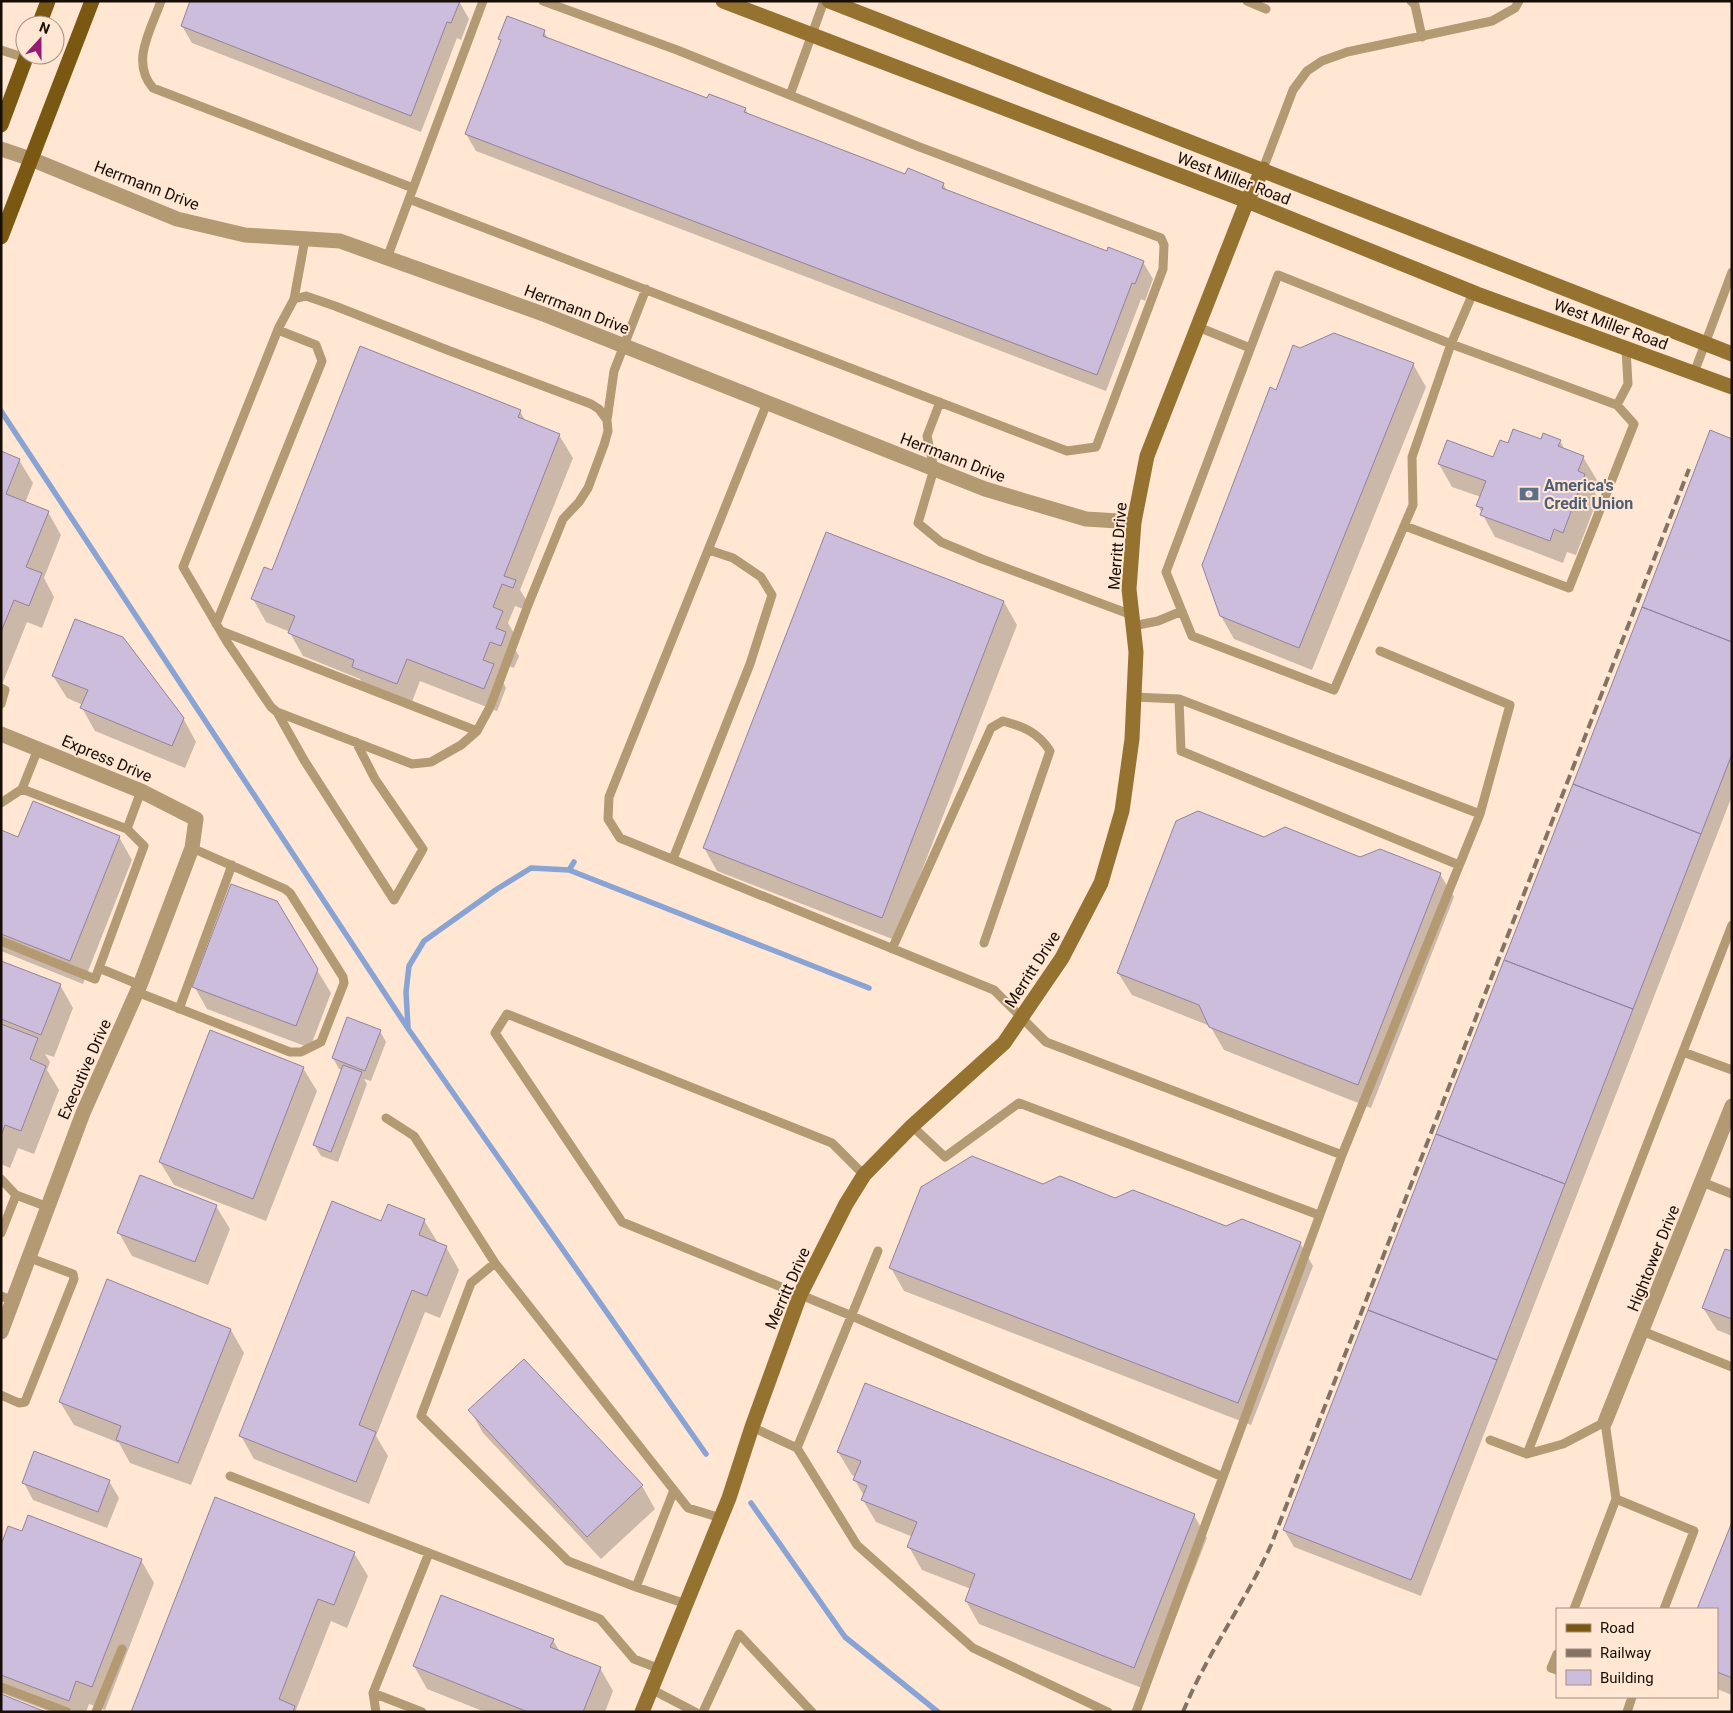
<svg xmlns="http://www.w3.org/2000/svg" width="1733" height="1713" font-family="Roboto,sans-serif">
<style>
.shadow{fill:#0003}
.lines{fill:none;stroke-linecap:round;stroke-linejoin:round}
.stream{stroke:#89a3d4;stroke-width:5.5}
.building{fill:#cdbddc;stroke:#91829f}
.lane{stroke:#b39a72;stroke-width:9}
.street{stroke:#b39a72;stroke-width:15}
.secondary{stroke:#967231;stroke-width:15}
.primary{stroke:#7a5811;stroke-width:15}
.rail{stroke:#847365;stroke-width:4;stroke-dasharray:10 5;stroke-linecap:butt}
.labels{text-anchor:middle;stroke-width:4;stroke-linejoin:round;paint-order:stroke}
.street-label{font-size:16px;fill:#170d05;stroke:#ffe7d3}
.service-label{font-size:16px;font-weight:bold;fill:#4e5e75;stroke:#ffe7d3;text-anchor:start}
</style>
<rect width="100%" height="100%" fill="#ffe7d3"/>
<path class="shadow" d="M459,1L469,19L461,40L457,38L421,132L192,43L182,26Z
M544,31L548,39L708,100L745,109L749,115L906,175L943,184L948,192L1107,252L1143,262L1153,279L1145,301L1141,299L1106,391L476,151L466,134L501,42L500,39Z
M1300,349L1413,364L1426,387L1312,670L1234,639L1221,616L1277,392Z
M520,411L526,422L559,435L573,458L520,590L529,604L526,610L515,606L508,623L515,635L512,644L519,656L514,668L503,664L499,675L506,688L497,711L420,681L410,707L366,690L360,679L303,656L290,633V632L266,622L253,599L273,571Z
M1732,440V796L1421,1596L1294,1547L1284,1530Z
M1541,441H1560L1565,450L1583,457L1597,480L1593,490L1598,498L1576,555L1567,552L1563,563L1495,537L1478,506L1481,497L1452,487L1439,464L1494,459L1509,445Z
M1,453L19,460L33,483L25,503L48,512L61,535L44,578L54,597L42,628L27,622L1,687Z
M826,534L1004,602L1017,625L895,940L717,871L704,848Z
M53,676L183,718L196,742L185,768L95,731L82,708L83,705L67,698Z
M1,831L19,839L119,837L132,860L83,984L1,951Z
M1360,858L1440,874L1454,897L1371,1108L1224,1050L1210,1026L1132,995L1118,973Z
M1,962L60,985L73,1008L54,1057L45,1054L50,1062L47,1070L59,1090L34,1154L18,1148L10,1168L1,1164Z
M317,970L331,993L310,1048L207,1009L194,986Z
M380,1031L386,1042L371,1081L364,1079L367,1084L338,1162L321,1156L314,1144L343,1070L339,1069L333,1058Z
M303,1068L317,1091L266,1221L174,1185L160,1162Z
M1043,1185L1115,1199L1226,1227L1300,1243L1313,1266L1251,1425L904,1291L891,1268Z
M216,1206L230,1229L208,1285L132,1256L119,1233Z
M424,1220L438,1243L446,1247L459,1270L440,1318L425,1312L376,1436L388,1456L369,1504L254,1459L241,1436L382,1222Z
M1732,1253V1336L1717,1330L1703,1308Z
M108,1281L231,1330L244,1353L191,1485L130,1463L119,1443L74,1425L60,1402Z
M524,1360L642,1486L655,1509L601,1559L483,1433L470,1410Z
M838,1452L1194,1515L1207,1538L1147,1690L979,1624L966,1601L971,1589L922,1570L909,1547L913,1537L876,1522L863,1500L864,1496L855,1480L856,1477L852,1475Z
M109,1481L119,1498L107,1528L33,1500L24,1483Z
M1732,1526V1695L1717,1689V1609H1698Z
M1,1548L141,1560L154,1583L105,1710L89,1704L86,1712H51L1,1693Z
M354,1553L368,1576L347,1628L331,1621L296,1710L297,1712H132Z
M553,1640L560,1652L600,1668L613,1691L605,1712H485L427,1689L414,1666Z"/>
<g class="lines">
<path class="stream" d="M1,411L409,1030L706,1454
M569,870L574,862
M408,1027L406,992L409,966L424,941L497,889L531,868L569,870L869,988
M751,1503L845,1637L938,1712"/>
</g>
<path class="building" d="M190,1H460L451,23L447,22L411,116L181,26Z
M507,16L545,30L543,36L707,98L709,94L746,108L744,112L905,174L908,168L944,183L942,188L1107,251L1108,247L1144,261L1135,284L1132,283L1097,375L465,134L501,40L498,39Z
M1334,333L1414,363L1299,648L1220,616L1202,565L1270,387L1276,390L1293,345L1300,348Z
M360,346L521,410L518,417L560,434L504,576L516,580L513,588L502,584L493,607L503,611L496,628L506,632L501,646L490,642L483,660L494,664L484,689L407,659L397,684L352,667L354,660L288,633L295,616L251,599L264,567L272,570Z
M1513,429L1541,439L1543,433L1561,440L1558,446L1584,456L1578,471L1585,474L1563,533L1554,529L1550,541L1480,515L1483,508L1476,506L1486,481L1438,464L1447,440L1493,457L1500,440L1508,443Z
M1710,430L1732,439V642L1642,607Z
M1,451L20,459L6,494L49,511L26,567L42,573L29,606L14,600L1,632Z
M826,532L1004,601L882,918L703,848Z
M1642,607L1732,642V754L1701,834L1573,784Z
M75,619L123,637L184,718L172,746L80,708L88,690L52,676Z
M1573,784L1701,834L1633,1009L1504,960Z
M33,801L120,836L70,961L1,934V830L18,837Z
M1198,811L1264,837L1285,827L1360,857L1380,849L1441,873L1358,1085L1209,1027L1199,1005L1117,973L1176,821Z
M231,884L277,901L318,969L296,1026L192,987Z
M1504,960L1633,1009L1565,1184L1436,1134Z
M1,961L61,984L41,1035L1,1019Z
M347,1017L381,1030L365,1071L332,1058Z
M1,1024L38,1038L30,1059L46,1066L21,1131L5,1125L1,1136Z
M210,1030L304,1067L253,1199L159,1162Z
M343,1065L362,1072L331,1152L313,1145Z
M1436,1134L1565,1184L1497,1360L1368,1310Z
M972,1156L1043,1184L1060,1176L1115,1198L1133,1190L1226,1226L1242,1219L1301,1242L1238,1403L889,1268L921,1187Z
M140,1175L217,1205L195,1262L117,1233Z
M332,1201L381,1221L388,1204L425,1219L419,1235L447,1246L427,1296L412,1290L359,1425L376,1432L356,1482L239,1436Z
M1725,1249L1732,1251V1319L1702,1308Z
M107,1279L231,1329L178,1463L116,1440L121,1426L59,1402Z
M1368,1310L1497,1360L1411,1580L1283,1530Z
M524,1359L643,1485L587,1537L468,1410Z
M865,1383L1195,1514L1134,1668L965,1601L975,1574L907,1547L917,1522L861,1500L867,1486L853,1480L861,1461L837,1452Z
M34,1451L110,1480L98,1512L22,1483Z
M215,1497L355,1552L334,1605L318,1599L279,1699L295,1706L293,1712H131Z
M28,1515L142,1559L92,1687L76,1681L69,1701L1,1675V1545L8,1526L22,1531Z
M1732,1522V1678L1717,1672V1609H1697Z
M441,1595L554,1639L550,1647L601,1667L583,1712H528L413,1666Z
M1,1694L46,1712H1Z"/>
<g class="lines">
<path class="lane" d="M161,1C151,30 130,62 153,88L413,188
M1247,1L1266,9
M1411,1L1415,5L1422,37
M1,50L26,58
M790,95L824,1
M1263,169L1293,90L1307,71L1322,61L1347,52L1492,21L1515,8L1519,1
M409,199L1067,451L1096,447L1163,269L1164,245L1161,238L917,146L677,50L543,1
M387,258L483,1
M294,299L306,296L335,306L450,351L591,404L599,409L607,420L608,431L604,445L588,488L579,502L563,519L528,605L490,707L477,731L461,745L431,762L412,764L277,712L271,707L227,642L183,567L279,327L294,299L305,239
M1198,327L1250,348
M1694,373L1732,272
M940,402L927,436L934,469L918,523L941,542L982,559L1132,615
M767,403L609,797L608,819L620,838L994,990L1046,1042L1342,1155
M1617,405L1628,384L1626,349
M607,420L614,371L646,289
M1405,526L1569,588L1634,424L1617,405L1451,344L1278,275L1166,572L1192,636L1334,690L1413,505L1412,457L1451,344L1473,293
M216,624L322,361L316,345L278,330
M1133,626L1158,621L1182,611
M221,631L477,731
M1,688L5,690L1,704
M1134,697L1179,699L1480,814
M1179,699L1181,751L1459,865
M277,712L304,760L394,900L423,849L375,779L356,742
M38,749L22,789L127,829L144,846L99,968L140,985
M1,803L22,789
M127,829L141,791
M673,859L750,664L772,595L761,577L733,558L709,550
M1,941L95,979L99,968
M892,949L991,728L1003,721C1024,727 1038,732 1050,751L984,943
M137,992L290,1052H301L321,1042L344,983L343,977L290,893L285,889L192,848
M179,1009L232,865
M1683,1052L1732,1070
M386,1118L414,1136L495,1263L688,1508L721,1518
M912,1126L945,1157L1019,1103L1319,1215
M864,1175L832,1143L507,1014L495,1033L622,1222L852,1316L1223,1477
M1,1179L16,1195L48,1207
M1702,1182L1732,1194
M1,1233L16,1195
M878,1251L797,1448L857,1545L973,1648L1108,1712
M495,1263L471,1283L421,1416L568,1561L636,1587L686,1604
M1,1296L13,1301
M1642,1331L1732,1367
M1,1395L19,1403L25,1402L74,1279L73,1274L30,1258
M752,1427L797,1448
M1490,1440L1527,1454L1732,925
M1527,1454L1563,1444L1605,1422L1616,1499L1694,1531L1664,1609
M230,1476L600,1619L634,1659L660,1669
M636,1587L674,1490
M1574,1609L1616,1499
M1557,1654L1551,1668L1557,1670
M1,1687L67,1712
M651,1689L695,1712
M373,1693L422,1712
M96,1712L122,1649
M376,1712L373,1693L429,1553
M703,1712L739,1634L812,1712
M1136,1712L1342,1155L1480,814L1510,705L1380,651
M1627,1712L1632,1697"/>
<path class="street" d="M1,149L31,159L177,219L245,235L340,241L546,315L985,489L1086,519L1134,522
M1,734L141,791L196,819L192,848L140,985L83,1113L1,1332
M1605,1422L1732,1106"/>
<path class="secondary" d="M723,1L1247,201L1477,294L1732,387
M829,1L1732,354
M642,1712L729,1498L752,1427L800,1295L846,1204L864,1175L912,1126L1004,1043L1062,958L1101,883L1122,811L1132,739L1136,652L1129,589L1134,522L1147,456L1247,201L1263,169"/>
<path class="primary" d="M39,25L48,1
M1,125L27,55
M1,237L92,1"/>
<path class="rail" d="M1183,1712C1207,1653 1245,1603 1271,1545L1689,469"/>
</g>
<defs>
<symbol id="bank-bare" viewBox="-9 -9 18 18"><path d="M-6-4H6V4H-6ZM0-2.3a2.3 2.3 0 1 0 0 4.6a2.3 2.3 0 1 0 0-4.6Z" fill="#5c6f8a" stroke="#ffe7d3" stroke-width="2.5" paint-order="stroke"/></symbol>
</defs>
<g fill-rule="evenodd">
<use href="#bank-bare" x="1515" y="480" width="28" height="28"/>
</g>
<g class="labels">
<g class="street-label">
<text transform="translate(1234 178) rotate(21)" y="6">West Miller Road</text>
<text transform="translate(147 185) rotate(21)" y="6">Herrmann Drive</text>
<text transform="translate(577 309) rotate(21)" y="6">Herrmann Drive</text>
<text transform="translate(1611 324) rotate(20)" y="6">West Miller Road</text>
<text transform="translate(953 457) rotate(21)" y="6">Herrmann Drive</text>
<text transform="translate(1117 546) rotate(-85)" y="6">Merritt Drive</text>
<text transform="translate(107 758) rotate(23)" y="6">Express Drive</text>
<text transform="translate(1032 969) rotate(-57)" y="6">Merritt Drive</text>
<text transform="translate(84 1069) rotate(-66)" y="6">Executive Drive</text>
<text transform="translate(1653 1258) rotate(-68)" y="6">Hightower Drive</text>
<text transform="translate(787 1288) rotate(-66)" y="6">Merritt Drive</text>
</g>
<g class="service-label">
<text x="1544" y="491">America's<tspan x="1544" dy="18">Credit Union</tspan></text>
</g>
</g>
<rect width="1733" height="1713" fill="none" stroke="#170d05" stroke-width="5"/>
<rect x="1556" y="1608" width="162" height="90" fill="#ffe7d3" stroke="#a29081"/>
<rect x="1566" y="1624" width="25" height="8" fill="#7a5811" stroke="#a29081"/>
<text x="1600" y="1633" font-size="15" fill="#170d05">Road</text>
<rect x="1566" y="1649" width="25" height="8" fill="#847365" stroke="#a29081"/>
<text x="1600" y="1658" font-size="15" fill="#170d05">Railway</text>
<rect x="1566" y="1670" width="25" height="15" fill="#cdbddc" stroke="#a29081"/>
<text x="1600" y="1683" font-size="15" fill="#170d05">Building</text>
<g transform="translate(40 40) rotate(21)"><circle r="24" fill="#ffe7d3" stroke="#a29081"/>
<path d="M0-4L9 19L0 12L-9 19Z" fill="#961b75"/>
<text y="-8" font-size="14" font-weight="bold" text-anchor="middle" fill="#170d05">N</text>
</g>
</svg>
